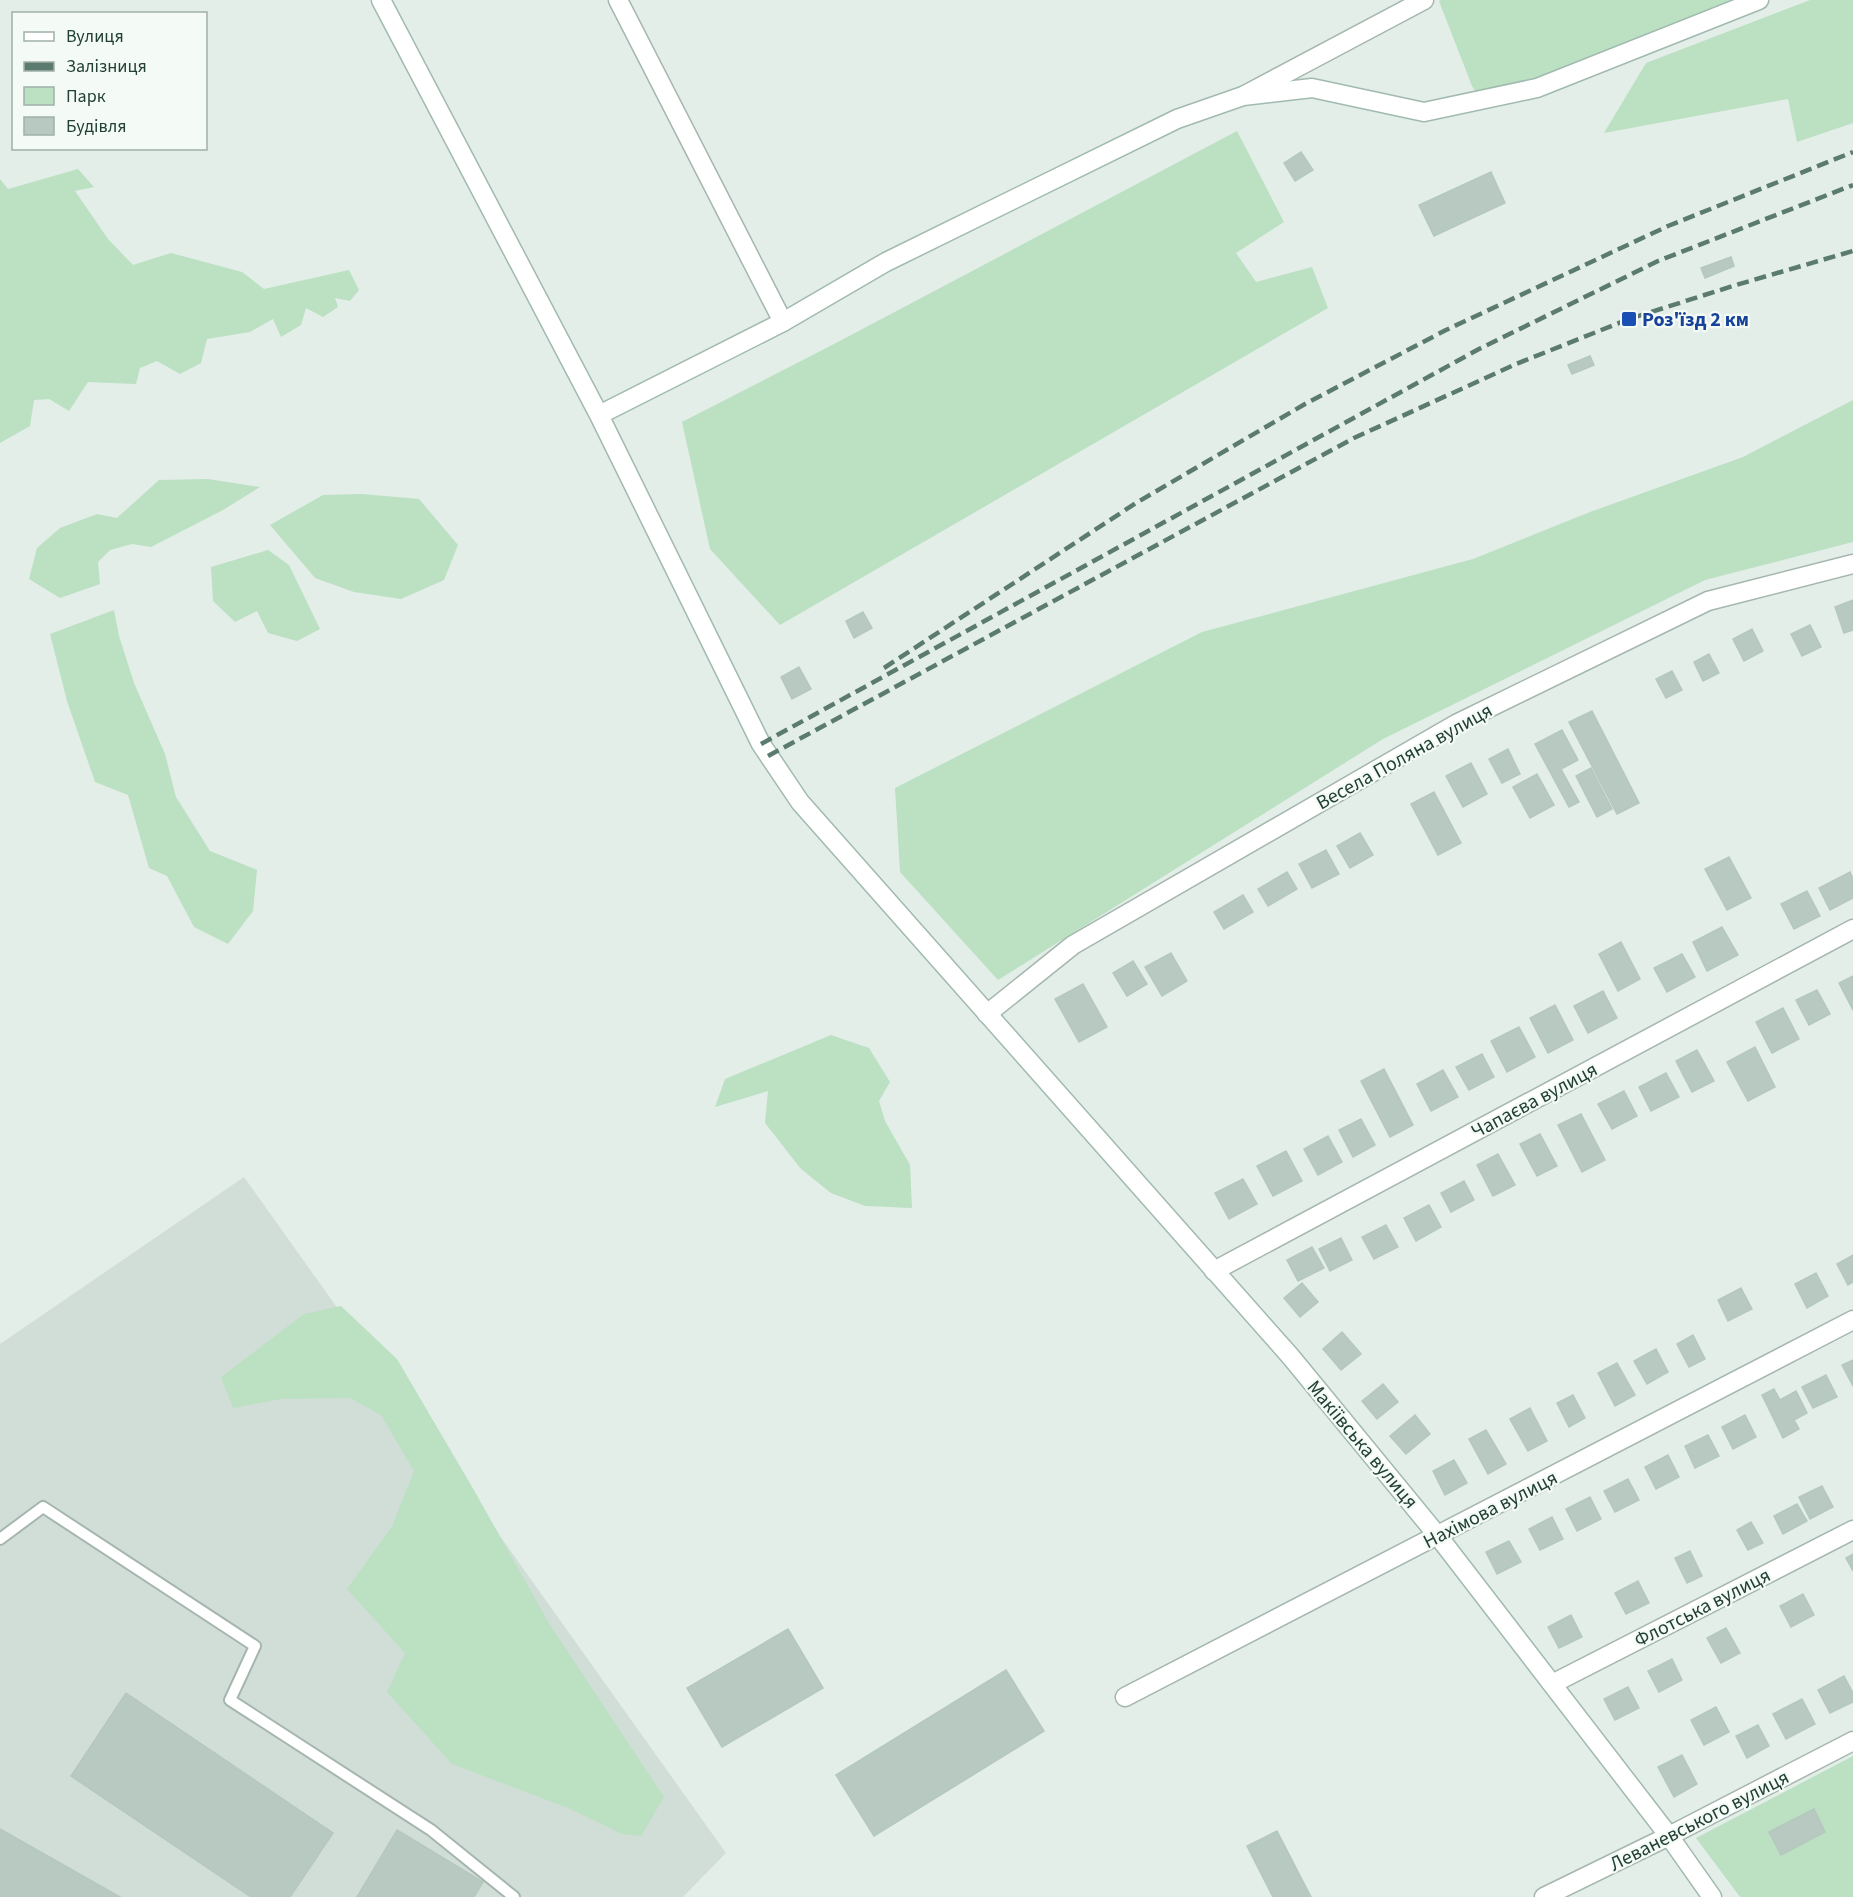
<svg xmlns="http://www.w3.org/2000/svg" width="1853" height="1897" font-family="'Source Sans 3',sans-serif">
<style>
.built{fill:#d1ded7}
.green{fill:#bbe0c2}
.building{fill:#b8c9c1;stroke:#b5c8be;stroke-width:1.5}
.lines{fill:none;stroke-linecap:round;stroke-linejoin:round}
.service-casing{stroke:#a5b6af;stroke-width:14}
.minor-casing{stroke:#a5b6af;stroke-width:21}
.secondary-casing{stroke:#a1baaf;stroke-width:21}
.service{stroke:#fff;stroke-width:10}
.minor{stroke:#fff;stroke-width:18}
.secondary{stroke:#fff;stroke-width:18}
.rail{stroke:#5c7b70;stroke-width:4.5;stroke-dasharray:12 6;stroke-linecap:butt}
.transit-dot{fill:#1a4fb4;stroke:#f4faf6;stroke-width:2}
.labels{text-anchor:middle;stroke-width:4.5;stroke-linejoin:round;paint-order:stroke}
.transit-label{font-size:20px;font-weight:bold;fill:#164399;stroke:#f4faf6;text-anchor:start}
.street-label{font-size:20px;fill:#224035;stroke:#f4faf6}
</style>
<rect width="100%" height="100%" fill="#e3eee8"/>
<path class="built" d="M244,1177L726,1853L683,1897H0V1344Z"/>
<path class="green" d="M1441,0H1733L1537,88L1481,100L1472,86L1439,1Z
M1810,0H1853V123L1797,142L1788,99L1604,133L1646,63Z
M1237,131L1284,222L1236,253L1256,282L1312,267L1328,308L780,625L710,549L682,422L836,343Z
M78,169L94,187L75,191L108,239L133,265L171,253L242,272L264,289L349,270L359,290L350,301L335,298L338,307L323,317L306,308L301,325L281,337L273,319L250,332L207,339L201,363L180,374L157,361L140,368L136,384L88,382L69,411L49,399L34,400L30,426L0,443V179L8,189Z
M1853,400V542L1705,580L1383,739L998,980L900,872L895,788L1202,632L1473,559L1590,512L1743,457Z
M208,479L260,487L223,510L151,547L132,544L110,550L98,562L100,584L60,598L29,579L37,548L60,528L97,514L117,518L159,480Z
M362,494L419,499L458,545L444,580L401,599L354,592L315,578L270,525L323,495Z
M268,550L289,565L320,629L297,641L268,633L257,611L235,622L213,601L211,567Z
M114,610L119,636L134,683L165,754L176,797L210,851L257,870L253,911L228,944L194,927L167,876L149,868L128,795L95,782L67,701L50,634Z
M831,1035L869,1048L890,1082L879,1101L885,1121L910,1165L912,1208L865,1206L831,1193L801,1169L765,1123L768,1091L715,1107L725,1079Z
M341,1306L397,1359L471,1485L550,1625L664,1797L641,1836L622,1834L568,1808L452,1764L387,1692L405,1653L347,1589L392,1526L414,1471L381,1415L350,1398L281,1399L233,1408L221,1377L304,1314Z
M1853,1756V1897H1740L1696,1838Z"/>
<path class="building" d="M1301,152L1313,170L1295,181L1284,163Z
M1491,172L1505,203L1434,236L1419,205Z
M1731,257L1734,266L1705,278L1701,268Z
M1590,356L1594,365L1572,374L1568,365Z
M1853,600V630L1844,633L1835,607Z
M863,612L872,628L854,638L846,621Z
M1810,625L1821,647L1802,656L1791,634Z
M1752,629L1763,651L1744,661L1733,639Z
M1709,654L1719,673L1703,681L1694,662Z
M799,667L811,689L792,699L781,677Z
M1672,671L1682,690L1666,698L1656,679Z
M1592,711L1639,803L1617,814L1569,722Z
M1562,730L1578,760L1561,769L1579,802L1569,807L1535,744Z
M1508,749L1520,774L1502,783L1489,759Z
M1471,763L1487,794L1463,807L1446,776Z
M1591,768L1612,809L1597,817L1576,776Z
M1537,774L1554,805L1530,818L1513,787Z
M1434,792L1461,843L1438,855L1411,804Z
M1360,833L1373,855L1350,868L1337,846Z
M1326,850L1339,874L1312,888L1299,864Z
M1729,857L1751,898L1727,910L1705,869Z
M1287,872L1297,889L1268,906L1258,889Z
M1850,872L1853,879V898L1830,910L1819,888Z
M1807,891L1820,916L1794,929L1781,904Z
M1243,895L1253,912L1224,929L1214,912Z
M1722,927L1738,955L1707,971L1693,942Z
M1621,942L1640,979L1618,991L1599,954Z
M1171,953L1187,981L1162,996L1145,967Z
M1682,954L1695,977L1667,992L1654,968Z
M1133,961L1147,984L1127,996L1113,973Z
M1853,976V1010L1839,983Z
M1083,984L1107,1027L1079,1042L1055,999Z
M1817,990L1830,1014L1809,1025L1796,1000Z
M1603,991L1617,1018L1588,1033L1574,1006Z
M1555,1005L1573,1040L1548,1053L1530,1018Z
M1783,1008L1799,1039L1772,1053L1756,1022Z
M1519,1027L1535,1057L1507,1072L1491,1041Z
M1755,1047L1775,1087L1748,1101L1727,1062Z
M1697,1050L1714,1081L1692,1092L1676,1061Z
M1482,1054L1494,1077L1469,1090L1456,1067Z
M1384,1069L1413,1125L1390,1137L1361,1081Z
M1443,1070L1458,1097L1431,1111L1417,1084Z
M1666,1073L1679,1097L1651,1111L1639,1087Z
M1624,1091L1637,1116L1612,1129L1598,1104Z
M1581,1114L1605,1160L1582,1172L1558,1125Z
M1361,1119L1375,1145L1353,1157L1339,1130Z
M1540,1134L1557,1166L1537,1176L1520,1144Z
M1328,1136L1342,1162L1318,1175L1304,1149Z
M1286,1151L1302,1181L1273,1196L1257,1166Z
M1498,1154L1515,1185L1493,1196L1477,1165Z
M1243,1179L1257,1204L1229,1219L1215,1193Z
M1464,1181L1474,1200L1451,1212L1441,1193Z
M1429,1205L1441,1227L1416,1241L1404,1218Z
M1386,1225L1398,1247L1374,1259L1362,1237Z
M1341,1238L1352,1260L1330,1271L1319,1249Z
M1312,1247L1324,1268L1298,1281L1287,1260Z
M1853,1255V1282L1848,1285L1837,1264Z
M1816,1273L1828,1296L1807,1308L1795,1284Z
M1302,1283L1318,1302L1300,1317L1284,1298Z
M1741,1288L1752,1309L1728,1321L1718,1300Z
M1342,1332L1361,1354L1341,1370L1323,1349Z
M1693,1335L1705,1359L1689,1367L1677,1344Z
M1656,1349L1668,1372L1647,1384L1634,1361Z
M1853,1360V1386L1842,1365Z
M1617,1363L1635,1395L1615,1406L1598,1373Z
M1826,1375L1837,1397L1813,1408L1802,1387Z
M1383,1384L1398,1402L1377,1419L1362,1401Z
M1774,1389L1780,1400L1796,1391L1807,1413L1794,1420L1799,1429L1783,1438L1762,1395Z
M1573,1395L1585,1418L1569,1427L1557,1403Z
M1530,1408L1547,1441L1528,1451L1510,1419Z
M1415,1415L1430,1434L1406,1454L1390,1436Z
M1745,1415L1756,1437L1733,1449L1722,1427Z
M1486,1430L1506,1464L1488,1474L1469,1439Z
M1708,1435L1719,1456L1695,1468L1685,1446Z
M1668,1455L1679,1477L1656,1489L1645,1467Z
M1454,1460L1467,1483L1445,1495L1433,1471Z
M1628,1479L1639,1500L1615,1512L1604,1491Z
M1822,1486L1833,1507L1810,1519L1799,1497Z
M1590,1497L1601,1519L1577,1531L1566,1509Z
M1797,1504L1807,1521L1783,1534L1774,1516Z
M1552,1517L1563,1539L1540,1550L1529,1529Z
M1751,1522L1763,1543L1748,1550L1737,1530Z
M1509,1541L1521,1562L1497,1574L1486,1552Z
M1690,1551L1702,1576L1687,1583L1675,1558Z
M1853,1554V1571L1846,1558Z
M1638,1581L1649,1603L1626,1614L1615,1593Z
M1803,1594L1814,1615L1791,1627L1780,1606Z
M1571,1615L1582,1637L1559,1648L1548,1627Z
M1726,1628L1740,1653L1721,1663L1707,1638Z
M788,1629L823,1688L722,1747L687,1688Z
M1672,1659L1682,1680L1659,1692L1648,1671Z
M1006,1670L1044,1731L874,1836L836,1775Z
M1844,1676L1853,1693V1702L1830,1713L1818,1690Z
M1628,1687L1639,1708L1615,1720L1604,1699Z
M126,1693L333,1833L290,1897H251L71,1776Z
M1802,1699L1815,1724L1786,1739L1773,1714Z
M1716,1707L1729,1732L1704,1745L1691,1720Z
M1758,1725L1769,1746L1747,1758L1736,1736Z
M1682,1755L1697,1784L1674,1797L1658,1767Z
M1814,1809L1825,1832L1781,1855L1769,1832Z
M0,1829L120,1897H0Z
M397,1830L483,1882L474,1897H357Z
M1277,1831L1311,1897H1273L1247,1846Z"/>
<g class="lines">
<defs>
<path id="service" d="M0,1539L43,1507L255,1646L230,1700L431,1830L514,1897"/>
<path id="minor" d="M618,0L783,322
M1245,95L1424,0
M987,1014L1073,945L1456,724L1708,601L1853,564
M1214,1271L1853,929
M1552,1684L1853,1530
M1125,1697L1853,1320
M1544,1897L1669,1836L1853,1741"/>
<path id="secondary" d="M381,0L599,415L761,744L800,802L1291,1357L1438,1536L1669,1836L1712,1897
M599,415L783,322L886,262L1177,119L1243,96L1312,88L1424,112L1537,88L1759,0"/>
</defs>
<use href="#service" class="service-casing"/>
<use href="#minor" class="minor-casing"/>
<use href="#secondary" class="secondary-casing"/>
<use href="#service" class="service"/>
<use href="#minor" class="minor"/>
<use href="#secondary" class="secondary"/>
<path class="rail" d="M884,668L1136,503L1305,404L1446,330L1668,226L1853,152
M761,744L1479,349L1658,261L1853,185
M768,756L1354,438L1516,364L1629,319L1736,285L1853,251"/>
</g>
<rect class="transit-dot" x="1621" y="311" width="16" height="16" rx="3"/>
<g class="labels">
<g class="transit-label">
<text x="1642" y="326">Роз'їзд 2 км</text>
</g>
<g class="street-label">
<text transform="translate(1404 756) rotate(-29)" y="7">Весела Поляна вулиця</text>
<text transform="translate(1534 1100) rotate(-28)" y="7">Чапаєва вулиця</text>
<text transform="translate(1363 1444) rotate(50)" y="7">Макіївська вулиця</text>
<text transform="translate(1490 1509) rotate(-27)" y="7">Нахімова вулиця</text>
<text transform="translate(1702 1607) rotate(-27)" y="7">Флотська вулиця</text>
<text transform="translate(1699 1820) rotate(-27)" y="7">Леваневського вулиця</text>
</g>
</g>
<rect x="12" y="12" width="195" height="138" fill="#f4faf6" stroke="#a0b0a9" stroke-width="1.5"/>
<rect x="24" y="32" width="30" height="9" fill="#ffffff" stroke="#a0b0a9" stroke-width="1.5"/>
<text x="66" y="42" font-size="18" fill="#224035">Вулиця</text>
<rect x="24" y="62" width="30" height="9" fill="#5c7b70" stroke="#a0b0a9" stroke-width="1.5"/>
<text x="66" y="72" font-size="18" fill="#224035">Залізниця</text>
<rect x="24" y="87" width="30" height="18" fill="#bbe0c2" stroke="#a0b0a9" stroke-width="1.5"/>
<text x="66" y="102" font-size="18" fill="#224035">Парк</text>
<rect x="24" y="117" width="30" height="18" fill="#b8c9c1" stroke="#a0b0a9" stroke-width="1.5"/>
<text x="66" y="132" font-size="18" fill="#224035">Будівля</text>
</svg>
